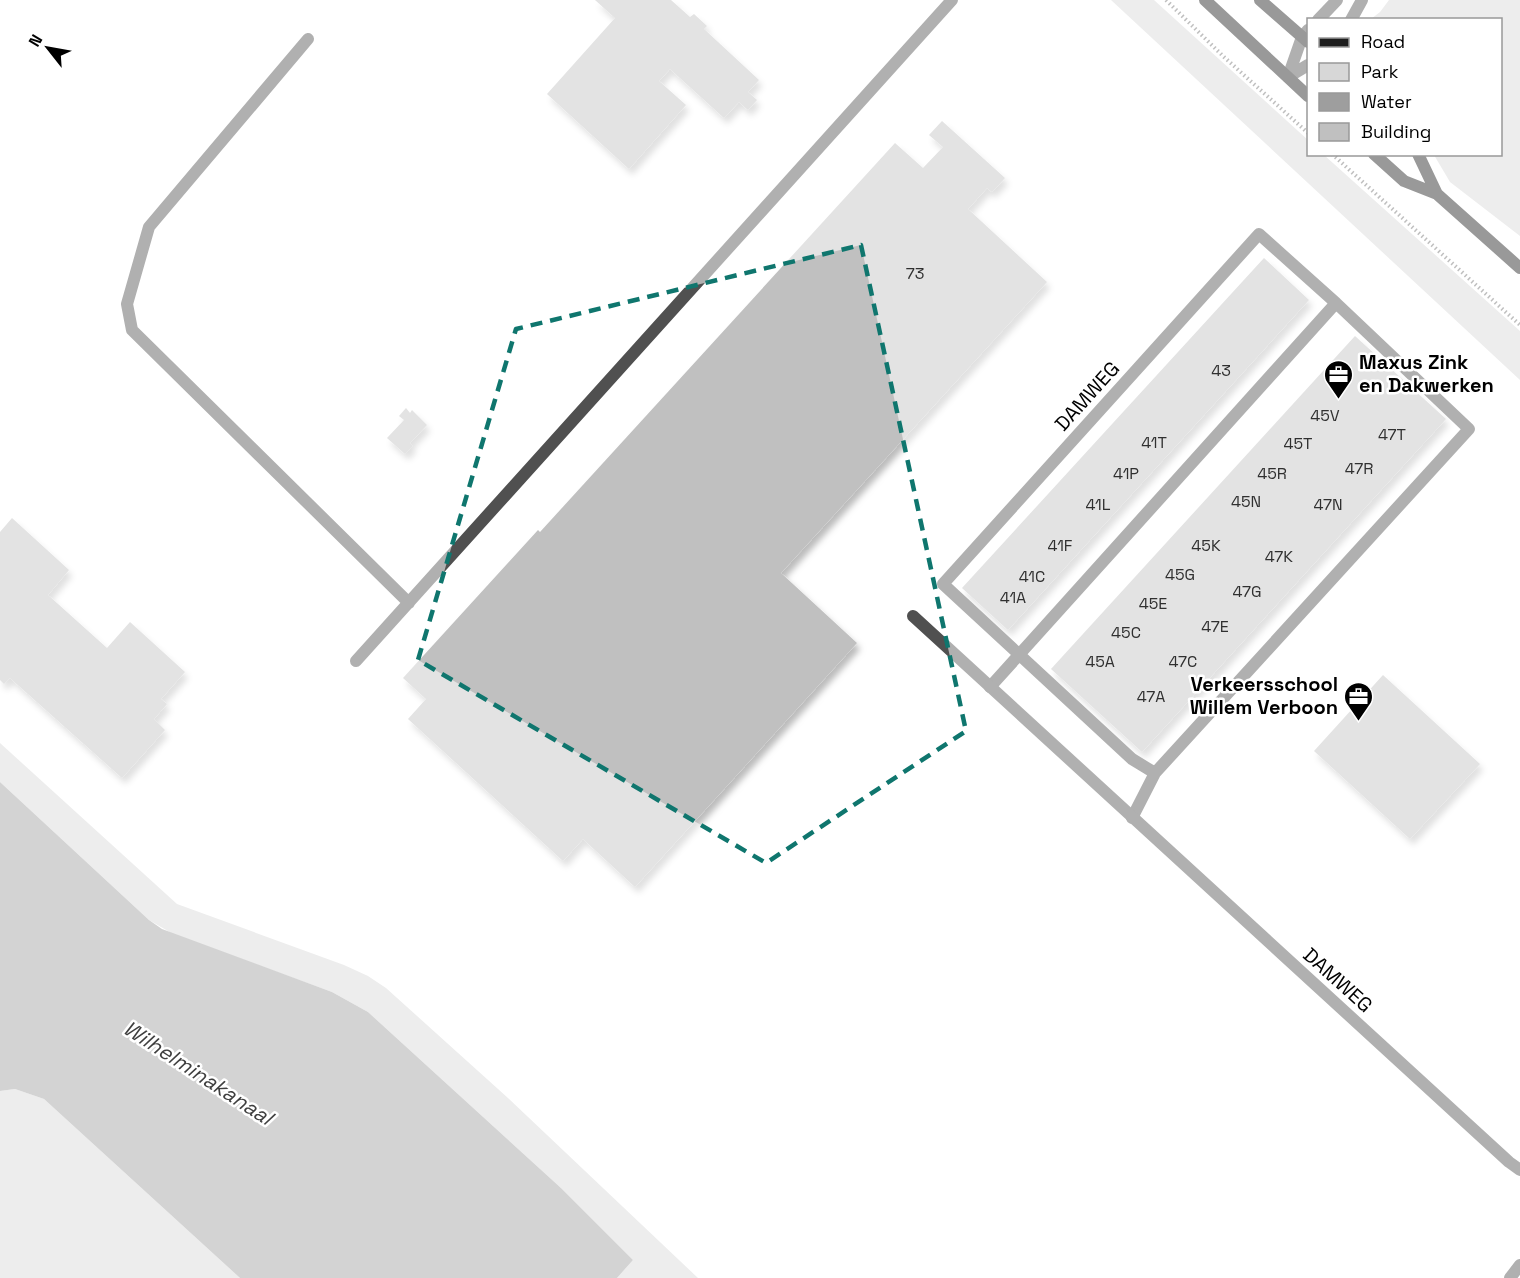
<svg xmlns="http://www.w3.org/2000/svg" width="1520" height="1278" font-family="'Space Grotesk',sans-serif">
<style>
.green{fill:#d7d7d7}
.water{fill:#9e9e9e}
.building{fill:#c0c0c0;filter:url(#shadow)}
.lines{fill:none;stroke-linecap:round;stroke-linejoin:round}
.path{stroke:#727272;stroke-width:4;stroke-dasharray:1.5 3;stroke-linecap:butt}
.lane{stroke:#505050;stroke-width:12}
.street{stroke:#505050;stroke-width:12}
.secondary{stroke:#1d1d1d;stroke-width:12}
.marked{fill:none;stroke:#0f766e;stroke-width:4.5;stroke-dasharray:12 8;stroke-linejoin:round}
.labels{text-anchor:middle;stroke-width:5;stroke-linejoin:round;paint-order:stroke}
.number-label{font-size:16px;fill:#303030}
.poi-label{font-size:20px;font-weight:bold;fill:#000;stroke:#fff;text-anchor:start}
.street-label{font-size:20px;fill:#000;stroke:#fff}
.water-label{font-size:21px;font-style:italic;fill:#3f3f3f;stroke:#fff}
</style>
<defs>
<filter id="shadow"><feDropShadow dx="3.5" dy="6" stdDeviation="3" flood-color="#0004"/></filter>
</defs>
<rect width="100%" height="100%" fill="#fff"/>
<path class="green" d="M1111,0H1154L1308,140V154L1324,155L1520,331V380Z
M1389,0H1520V236L1450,182L1434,155L1500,154V20L1371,19L1380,12Z
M0,743L177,904L344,965L368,976L386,988L508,1098L698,1278H617L633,1260L561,1188L368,1012L332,992L173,934L149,920L0,782Z
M15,1089L44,1099L240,1278H0V1091Z"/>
<path class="water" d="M0,782L149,920L162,929L332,992L368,1012L561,1188L633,1260L617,1278H240L44,1099L15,1089L0,1091Z"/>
<path class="building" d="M595,0H671L690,17L694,14L707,26L704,29L759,80L748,92L757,100L748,110L739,102L724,118L670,69L659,81L686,105L629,169L547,94L615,18Z
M942,121L1005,178L992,192L987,188L968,209L1047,282L781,573L857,643L635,887L583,839L563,861L408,719L426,699L403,678L538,530L540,532L895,143L923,168L943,147L929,135Z
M1264,258L1309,300L1008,630L962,588Z
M1355,336L1446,419L1142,752L1051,669Z
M406,408L410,413L412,410L427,425L410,443L413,446L405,454L387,438L404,420L399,416Z
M12,518L69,570L48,595L107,648L130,622L185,672L161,699L167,704L154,719L165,730L122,778L10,678L4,684L0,680V532Z
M1383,675L1480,764L1410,839L1314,751Z"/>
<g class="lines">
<path class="path" d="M1166,0L1224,57L1308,133
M1332,154L1520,325"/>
<path class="lane" d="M308,39L149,227L127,304L132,330L409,603
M356,661L952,0
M990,687L1336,303L1469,429L1155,773L1132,818
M1155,773L1132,759L943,584L1259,234L1336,303"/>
<path class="street" d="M1318,20L1337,0
M1351,20L1362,0
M1288,77L1302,37L1308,30
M1288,77L1308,65
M913,616L1509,1162L1520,1170
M1510,1278L1520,1265"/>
<path class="secondary" d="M1205,0L1308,96
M1260,0L1308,42
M1374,154L1404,181L1437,194L1520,268
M1418,154L1437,194"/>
</g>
<path d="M0 0H1520V1278H0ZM861,245L966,731L766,863L418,660L516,329Z" fill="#fff" fill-opacity=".55" fill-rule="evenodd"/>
<path class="marked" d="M861,245L966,731L766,863L418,660L516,329Z"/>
<defs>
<symbol id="office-pin" viewBox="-11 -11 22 30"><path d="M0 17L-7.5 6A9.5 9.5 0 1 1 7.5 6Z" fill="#000" stroke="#fff"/><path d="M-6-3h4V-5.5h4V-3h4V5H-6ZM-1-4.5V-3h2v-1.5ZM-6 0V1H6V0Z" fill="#fff"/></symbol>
</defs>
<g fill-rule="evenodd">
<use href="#office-pin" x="1322" y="358" width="33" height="45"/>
<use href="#office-pin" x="1342" y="680" width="33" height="45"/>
</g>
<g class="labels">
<g class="number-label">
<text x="915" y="279">73</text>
<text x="1221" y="376">43</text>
<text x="1325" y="421">45V</text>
<text x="1392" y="440">47T</text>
<text x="1154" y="448">41T</text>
<text x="1298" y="449">45T</text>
<text x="1359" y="474">47R</text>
<text x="1126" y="479">41P</text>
<text x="1272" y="479">45R</text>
<text x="1246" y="507">45N</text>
<text x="1098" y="510">41L</text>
<text x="1328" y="510">47N</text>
<text x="1060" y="551">41F</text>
<text x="1206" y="551">45K</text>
<text x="1279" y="562">47K</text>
<text x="1180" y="580">45G</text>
<text x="1032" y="582">41C</text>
<text x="1247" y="597">47G</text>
<text x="1013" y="603">41A</text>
<text x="1153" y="609">45E</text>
<text x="1215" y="632">47E</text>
<text x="1126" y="638">45C</text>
<text x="1100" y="667">45A</text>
<text x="1183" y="667">47C</text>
<text x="1151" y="702">47A</text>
</g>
<g class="poi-label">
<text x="1359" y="369">Maxus Zink<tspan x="1359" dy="23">en Dakwerken</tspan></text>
<text x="1338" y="691" text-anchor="end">Verkeersschool<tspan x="1338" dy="23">Willem Verboon</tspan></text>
</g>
<g class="street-label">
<text transform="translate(1087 396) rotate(-48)" y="7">DAMWEG</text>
<text transform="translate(1338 980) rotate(42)" y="7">DAMWEG</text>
</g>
<g class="water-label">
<text transform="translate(198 1073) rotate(33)" y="7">Wilhelminakanaal</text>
</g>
</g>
<rect x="1307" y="18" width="195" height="138" fill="#ffffff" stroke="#999999" stroke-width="1.5"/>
<rect x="1319" y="38" width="30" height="9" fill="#1d1d1d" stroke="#999999" stroke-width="1.5"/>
<text x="1361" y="48" font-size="18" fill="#000000">Road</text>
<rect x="1319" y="63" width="30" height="18" fill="#d7d7d7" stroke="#999999" stroke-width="1.5"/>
<text x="1361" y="78" font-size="18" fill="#000000">Park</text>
<rect x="1319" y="93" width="30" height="18" fill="#9e9e9e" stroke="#999999" stroke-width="1.5"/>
<text x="1361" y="108" font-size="18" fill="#000000">Water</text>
<rect x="1319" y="123" width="30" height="18" fill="#c0c0c0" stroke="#999999" stroke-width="1.5"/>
<text x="1361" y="138" font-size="18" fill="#000000">Building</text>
<g transform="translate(48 48) rotate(301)" stroke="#ffffff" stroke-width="4.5" paint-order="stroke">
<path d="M0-4.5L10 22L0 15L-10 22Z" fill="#000000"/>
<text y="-9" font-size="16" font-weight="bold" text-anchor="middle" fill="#000000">N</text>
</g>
</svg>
